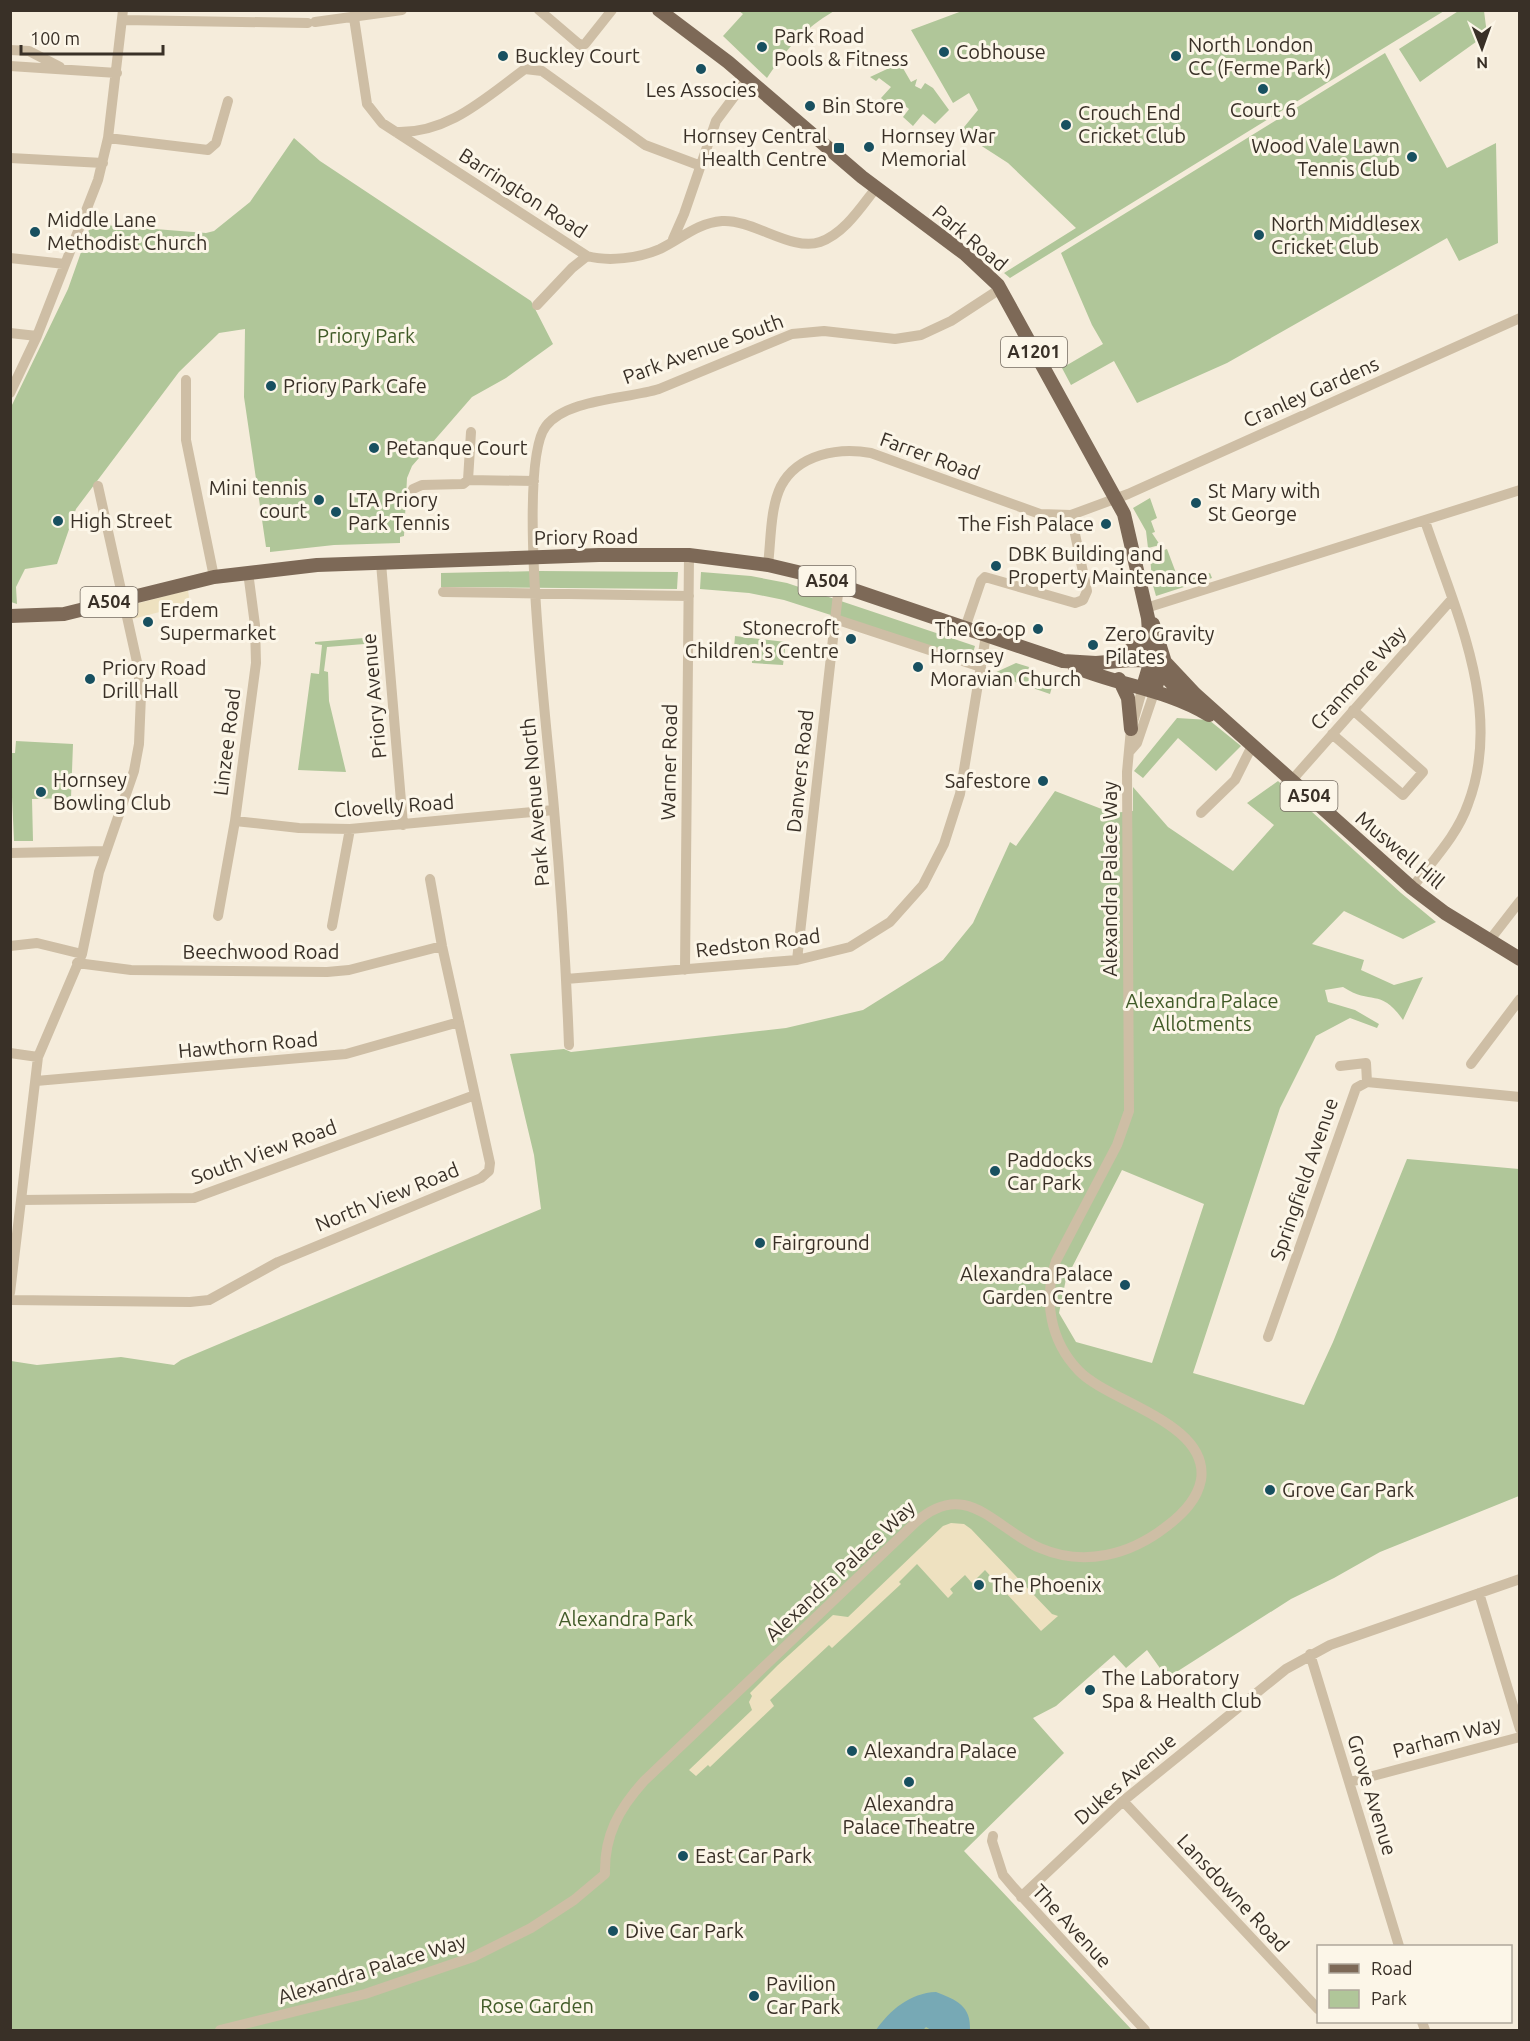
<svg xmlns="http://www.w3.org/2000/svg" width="1530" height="2041" font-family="Ubuntu,sans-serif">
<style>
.green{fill:#b0c699;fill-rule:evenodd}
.plaza{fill:#eee1c0}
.water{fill:#77a9b5}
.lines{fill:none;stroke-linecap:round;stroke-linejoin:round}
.minor{stroke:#cebea5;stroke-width:10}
.major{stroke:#7d6957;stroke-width:14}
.poi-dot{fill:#185060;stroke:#fcf6e8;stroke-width:2}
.labels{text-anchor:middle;stroke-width:6;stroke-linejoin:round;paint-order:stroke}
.shield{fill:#fcf6e8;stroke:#746b61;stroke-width:1.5}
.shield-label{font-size:18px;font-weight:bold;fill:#393027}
.poi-label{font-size:20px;fill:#393027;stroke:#fcf6e8;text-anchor:start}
.street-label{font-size:20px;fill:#393027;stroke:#fcf6e8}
.park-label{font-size:20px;fill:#415b28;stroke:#fcf6e8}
</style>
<rect width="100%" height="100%" fill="#f5ecdb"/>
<path class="green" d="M1460,10L1484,11L1487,34L1420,82L1399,49Z
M739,11H834C804,29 787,48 767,78L723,36L743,14Z
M962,11V10L1444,11L1010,278L1004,273L1076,228L1008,163L960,132L978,110L969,93L953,103L911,30Z
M1385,53L1447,168L1496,143L1498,243L1459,261L1447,238L1227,363L1137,403L1114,361L1071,385L1062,368L1103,344L1092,325L1061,253Z
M900,63L911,82L917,79L915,86L921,89L925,83L933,88L949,110L935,124L923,114L913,126L903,117L909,109L898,100L891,107L881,98L891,87L879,78L876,81L870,77Z
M294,138L320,161L531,301L553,344L506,378L472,397L412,466L407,478L404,536L400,537V543L334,545L270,552V547H266L244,397L245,329L219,333L179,372L76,509L57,564L25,569L16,587L17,604L11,602V407L68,289L91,224L206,233L214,231L250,202Z
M1150,498L1157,518L1151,521L1155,532L1152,533L1160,545L1148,548L1146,531L1133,508Z
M1167,549L1179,581L1210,573L1212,578L1156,596L1152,582L1150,555Z
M539,571L678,572L677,589L441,587V573Z
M701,572L751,576L787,583L975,646L971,660L784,600L749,593L700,589Z
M735,636L786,642L783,665L752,663V651L734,648Z
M376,637L377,643L327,647L324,671L328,672L329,701L346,772L298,770L311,673L319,674L322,645L315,644V642Z
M1016,663L1029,667L1026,677L1042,682L1046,673L1055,676L1050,694L992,674Z
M1177,718L1209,720L1241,746L1216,771L1178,738L1143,778L1134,771Z
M16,741L73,744L71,798L32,799L33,841H14L10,753H15Z
M1278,781L1401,893L1436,922L1403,939L1344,911L1312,944L1364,960L1361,970L1394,985L1423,977L1403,1020C1380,987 1372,1006 1343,987L1325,990L1328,1002L1355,1010L1379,1024L1377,1028L1350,1018L1316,1036L1280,1108L1193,1373L1304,1405L1333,1342L1407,1159L1519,1169V1496L1380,1552L1334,1578L1291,1599L1167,1678L1147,1650L1126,1668L1114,1655L1056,1706L1033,1718L1064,1753L964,1851L1132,2030H11V1361L37,1365L121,1357L174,1365L181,1360L541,1209L534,1155L510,1054L564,1049L571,1052L786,1028L863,1010L943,960L973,923L1010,842L1016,846L1055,791L1112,813L1133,811V787L1168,827L1233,871L1274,825L1247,803ZM1122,1170L1204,1204L1152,1363L1076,1342L1059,1313L1066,1279Z"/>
<path class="plaza" d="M188,590L190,604L129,620L128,606Z
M951,1523L964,1524L971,1529L1052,1614L1058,1616L1041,1631L985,1570L972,1583L965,1575L950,1589L953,1593L948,1598L917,1564L899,1582L901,1584L832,1648L829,1645L770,1700L774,1706L710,1767L708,1765L696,1776L689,1770L752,1710L749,1702L752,1696L750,1693L778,1665L833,1615L848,1617L943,1526Z"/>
<path class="water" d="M936,1992C957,2000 971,2006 970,2030H931L926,2027L923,2030H876C890,2010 910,1993 936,1992Z"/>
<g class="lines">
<path class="minor" d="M539,10L580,45L585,44L612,10
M354,18L367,104L382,123L587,256C609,262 639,258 660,249C681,239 697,223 722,221C753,219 792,252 820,242C844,234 861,207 876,188
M123,20L308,23
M315,22L402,10
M10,50L29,51L60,67
M10,66L117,73
M396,132C448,134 485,98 525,69L542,71L645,145L701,166
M108,138L208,150L216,143L228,101
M10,158L103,163
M673,239L684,214L716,121L748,78
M10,258L65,264
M537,305L572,268L587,256
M10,333L37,336
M186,380V440L214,577
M10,393L37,336L98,180L108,138L123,10
M468,480L471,432
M413,489L422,485L463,484L468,480L534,481
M381,563L403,825
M768,565C771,541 770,508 781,486C798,454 839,447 871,453L1040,514L1071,515L1128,494L1520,318
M443,592L689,596
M1146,608L1520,490
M835,619L981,667
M965,628L981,581L985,577L1075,603L1083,600L1087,591L1071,515
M1332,734L1403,795L1423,772L1353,710
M1130,751L1137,743L1155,690
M1292,780L1452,599
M1201,813L1235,780L1253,744
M235,821L299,828L350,829L554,810
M10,853L105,851
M1412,888C1432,861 1457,836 1468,804C1504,710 1455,610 1425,521
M218,916L235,821L256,663L255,625L248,572
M332,926L350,829
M1489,941L1520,901
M10,946L37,943L82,954
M797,960L839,585
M77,963L131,970L327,972L349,970L442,946
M685,970L689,555
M566,979L797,960L850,947L890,922L923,885L944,844L960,794L986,635
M569,1045C566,966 561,888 554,809C549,745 514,467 546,426C567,399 626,399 659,389L792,334L824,331L895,339L921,335L951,321L1000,289
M10,1053L38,1057
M1471,1064L1520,999
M1340,1066L1366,1063L1367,1082
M36,1081L346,1054L459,1022
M21,1200L194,1198L475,1095
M10,1293L38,1057L82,954L99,872L134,771L139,744L141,695L137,662L98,486
M10,1300L190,1302L209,1300L278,1262L481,1178L489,1171L490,1163L442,946L430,879
M1268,1337L1356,1088L1367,1082L1520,1097
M1479,1593L1520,1729
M1310,1654L1399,1946
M1350,1782L1520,1737
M1123,1801L1318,2009
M993,1836L992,1841L1003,1875L1014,1888L1145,2030
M1021,1897L1123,1801L1286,1669L1330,1645L1520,1579
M1422,2022L1425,2030
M220,2030L365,1994L473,1957L531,1928L574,1900L605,1874C604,1835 619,1809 644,1781L916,1522C967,1477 995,1529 1040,1548C1084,1567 1130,1555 1167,1526C1183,1514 1197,1500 1201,1480C1210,1423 1109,1402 1079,1371C1050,1341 1043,1300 1056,1261L1117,1145L1129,1111L1127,772L1131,729L1143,687"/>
<path class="major" d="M659,10L728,62L862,177L965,254L998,285L1124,514L1148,618L1151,660L1143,687
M10,616L64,614L214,577L317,565L599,555H689L768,565L806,574L1063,661L1096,663L1131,660L1164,661L1195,694L1412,888L1445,913L1520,959
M1153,624L1164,659L1155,690
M1117,658L1137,646L1148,632
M1156,666L1188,701
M1075,667C1120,686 1166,689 1209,715
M1119,679L1128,698L1131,729"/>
</g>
<g class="poi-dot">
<circle cx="762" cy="47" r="6"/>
<circle cx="944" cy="52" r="6"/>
<circle cx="503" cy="56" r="6"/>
<circle cx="1176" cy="56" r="6"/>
<circle cx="701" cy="69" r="6"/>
<circle cx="1263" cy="89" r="6"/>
<circle cx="810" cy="106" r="6"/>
<circle cx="1066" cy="125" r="6"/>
<circle cx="869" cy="147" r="6"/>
<rect x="833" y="142" width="12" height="12" rx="3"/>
<circle cx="1412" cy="157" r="6"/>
<circle cx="35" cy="232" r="6"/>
<circle cx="1259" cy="235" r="6"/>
<circle cx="271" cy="386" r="6"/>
<circle cx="374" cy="448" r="6"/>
<circle cx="319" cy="500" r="6"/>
<circle cx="1196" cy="503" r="6"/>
<circle cx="336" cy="512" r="6"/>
<circle cx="58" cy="521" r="6"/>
<circle cx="1106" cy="524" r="6"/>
<circle cx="996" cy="566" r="6"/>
<circle cx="148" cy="622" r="6"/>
<circle cx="1038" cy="629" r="6"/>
<circle cx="851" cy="639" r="6"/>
<circle cx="1093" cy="645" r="6"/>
<circle cx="918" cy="667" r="6"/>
<circle cx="90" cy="679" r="6"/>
<circle cx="1043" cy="781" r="6"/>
<circle cx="41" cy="792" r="6"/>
<circle cx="995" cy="1171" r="6"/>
<circle cx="760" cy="1243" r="6"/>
<circle cx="1125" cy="1285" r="6"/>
<circle cx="1270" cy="1490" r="6"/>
<circle cx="979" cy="1585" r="6"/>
<circle cx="1090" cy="1690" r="6"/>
<circle cx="852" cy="1751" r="6"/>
<circle cx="909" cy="1782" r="6"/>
<circle cx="683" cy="1856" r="6"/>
<circle cx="613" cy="1931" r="6"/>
<circle cx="754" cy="1996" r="6"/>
</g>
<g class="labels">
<g class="shield">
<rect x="1001" y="337" width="66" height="30" rx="4.5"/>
<rect x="798.5" y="566" width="57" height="30" rx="4.5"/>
<rect x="80.5" y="587" width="57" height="30" rx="4.5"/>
<rect x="1280.5" y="781" width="57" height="30" rx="4.5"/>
</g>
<g class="shield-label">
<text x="1034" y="358">A1201</text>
<text x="827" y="587">A504</text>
<text x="109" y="608">A504</text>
<text x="1309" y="802">A504</text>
</g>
<g class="poi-label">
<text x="774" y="43">Park Road<tspan x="774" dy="23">Pools &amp; Fitness</tspan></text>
<text x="1188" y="52">North London<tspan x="1188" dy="23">CC (Ferme Park)</tspan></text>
<text x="956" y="59">Cobhouse</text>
<text x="515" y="63">Buckley Court</text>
<text x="701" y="97" text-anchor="middle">Les Associes</text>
<text x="822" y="113">Bin Store</text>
<text x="1263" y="117" text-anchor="middle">Court 6</text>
<text x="1078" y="120">Crouch End<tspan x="1078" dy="23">Cricket Club</tspan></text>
<text x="827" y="143" text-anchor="end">Hornsey Central<tspan x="827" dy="23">Health Centre</tspan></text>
<text x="881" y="143">Hornsey War<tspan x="881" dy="23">Memorial</tspan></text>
<text x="1400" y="153" text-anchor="end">Wood Vale Lawn<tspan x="1400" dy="23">Tennis Club</tspan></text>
<text x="47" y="227">Middle Lane<tspan x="47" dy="23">Methodist Church</tspan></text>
<text x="1271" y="231">North Middlesex<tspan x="1271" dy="23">Cricket Club</tspan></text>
<text x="283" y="393">Priory Park Cafe</text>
<text x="386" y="455">Petanque Court</text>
<text x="307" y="495" text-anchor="end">Mini tennis<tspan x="307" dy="23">court</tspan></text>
<text x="1208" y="498">St Mary with<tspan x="1208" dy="23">St George</tspan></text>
<text x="348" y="507">LTA Priory<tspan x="348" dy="23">Park Tennis</tspan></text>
<text x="70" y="528">High Street</text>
<text x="1094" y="531" text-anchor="end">The Fish Palace</text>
<text x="1008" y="561">DBK Building and<tspan x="1008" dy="23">Property Maintenance</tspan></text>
<text x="160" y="617">Erdem<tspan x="160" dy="23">Supermarket</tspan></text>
<text x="839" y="635" text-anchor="end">Stonecroft<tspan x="839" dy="23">Children's Centre</tspan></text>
<text x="1026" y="636" text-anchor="end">The Co-op</text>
<text x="1105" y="641">Zero Gravity<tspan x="1105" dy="23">Pilates</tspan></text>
<text x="930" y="663">Hornsey<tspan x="930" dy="23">Moravian Church</tspan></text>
<text x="102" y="675">Priory Road<tspan x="102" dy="23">Drill Hall</tspan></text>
<text x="53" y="787">Hornsey<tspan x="53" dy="23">Bowling Club</tspan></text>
<text x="1031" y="788" text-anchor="end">Safestore</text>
<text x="1007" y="1167">Paddocks<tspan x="1007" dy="23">Car Park</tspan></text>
<text x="772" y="1250">Fairground</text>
<text x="1113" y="1281" text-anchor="end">Alexandra Palace<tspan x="1113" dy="23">Garden Centre</tspan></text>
<text x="1282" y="1497">Grove Car Park</text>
<text x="991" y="1592">The Phoenix</text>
<text x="1102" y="1685">The Laboratory<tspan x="1102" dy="23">Spa &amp; Health Club</tspan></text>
<text x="864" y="1758">Alexandra Palace</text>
<text x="909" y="1811" text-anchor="middle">Alexandra<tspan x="909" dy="23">Palace Theatre</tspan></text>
<text x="695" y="1863">East Car Park</text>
<text x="625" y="1938">Dive Car Park</text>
<text x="766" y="1991">Pavilion<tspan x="766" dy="23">Car Park</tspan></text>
</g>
<g class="street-label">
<text transform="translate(523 193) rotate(33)" y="7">Barrington Road</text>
<text transform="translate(970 238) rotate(40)" y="7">Park Road</text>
<text transform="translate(703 349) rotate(-20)" y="7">Park Avenue South</text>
<text transform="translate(1311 392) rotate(-24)" y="7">Cranley Gardens</text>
<text transform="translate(930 456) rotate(20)" y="7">Farrer Road</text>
<text transform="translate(586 537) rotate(-1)" y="7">Priory Road</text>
<text transform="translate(1358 678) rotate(-48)" y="7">Cranmore Way</text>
<text transform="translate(374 696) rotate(-95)" y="7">Priory Avenue</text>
<text transform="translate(227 742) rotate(-83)" y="7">Linzee Road</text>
<text transform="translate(669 762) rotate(-89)" y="7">Warner Road</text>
<text transform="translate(800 771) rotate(-84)" y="7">Danvers Road</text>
<text transform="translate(535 802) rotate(-95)" y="7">Park Avenue North</text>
<text transform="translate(394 806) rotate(-4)" y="7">Clovelly Road</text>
<text transform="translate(1400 850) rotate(40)" y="7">Muswell Hill</text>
<text transform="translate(1110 879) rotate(-90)" y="7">Alexandra Palace Way</text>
<text transform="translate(758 943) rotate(-7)" y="7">Redston Road</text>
<text x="261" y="959">Beechwood Road</text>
<text transform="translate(248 1045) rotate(-5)" y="7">Hawthorn Road</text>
<text transform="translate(264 1152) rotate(-20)" y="7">South View Road</text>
<text transform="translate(1304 1179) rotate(-71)" y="7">Springfield Avenue</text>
<text transform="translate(387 1197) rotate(-22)" y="7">North View Road</text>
<text transform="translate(840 1571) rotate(-43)" y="7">Alexandra Palace Way</text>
<text transform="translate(1447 1737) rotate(-15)" y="7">Parham Way</text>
<text transform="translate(1125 1779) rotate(-41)" y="7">Dukes Avenue</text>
<text transform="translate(1372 1795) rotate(73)" y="7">Grove Avenue</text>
<text transform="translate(1233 1893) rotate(47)" y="7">Lansdowne Road</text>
<text transform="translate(1072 1926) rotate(47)" y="7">The Avenue</text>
<text transform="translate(372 1969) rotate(-17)" y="7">Alexandra Palace Way</text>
</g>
<g class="park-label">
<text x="366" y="343">Priory Park</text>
<text x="1202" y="1008">Alexandra Palace<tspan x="1202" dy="23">Allotments</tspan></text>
<text x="626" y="1626">Alexandra Park</text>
<text x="537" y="2013">Rose Garden</text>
</g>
</g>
<rect width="1530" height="2041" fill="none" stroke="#393027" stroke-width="24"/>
<rect x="1317" y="1945" width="195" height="78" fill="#fcf6e8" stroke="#aea79b" stroke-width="1.5"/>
<rect x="1329" y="1964" width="30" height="9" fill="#7d6957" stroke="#aea79b" stroke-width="1.5"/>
<text x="1371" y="1975" font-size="18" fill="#393027">Road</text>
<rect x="1329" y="1990" width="30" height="18" fill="#b0c699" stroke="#aea79b" stroke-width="1.5"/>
<text x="1371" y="2005" font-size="18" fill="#393027">Park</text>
<g transform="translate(1482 48) rotate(179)" stroke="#fcf6e8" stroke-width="4.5" paint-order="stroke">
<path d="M0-4.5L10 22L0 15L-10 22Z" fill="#393027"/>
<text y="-9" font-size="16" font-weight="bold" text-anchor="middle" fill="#393027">N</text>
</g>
<path d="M21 45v9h142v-9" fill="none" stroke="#393027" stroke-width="3"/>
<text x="30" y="45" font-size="18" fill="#393027" stroke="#fcf6e8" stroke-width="4.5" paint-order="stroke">100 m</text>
</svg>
